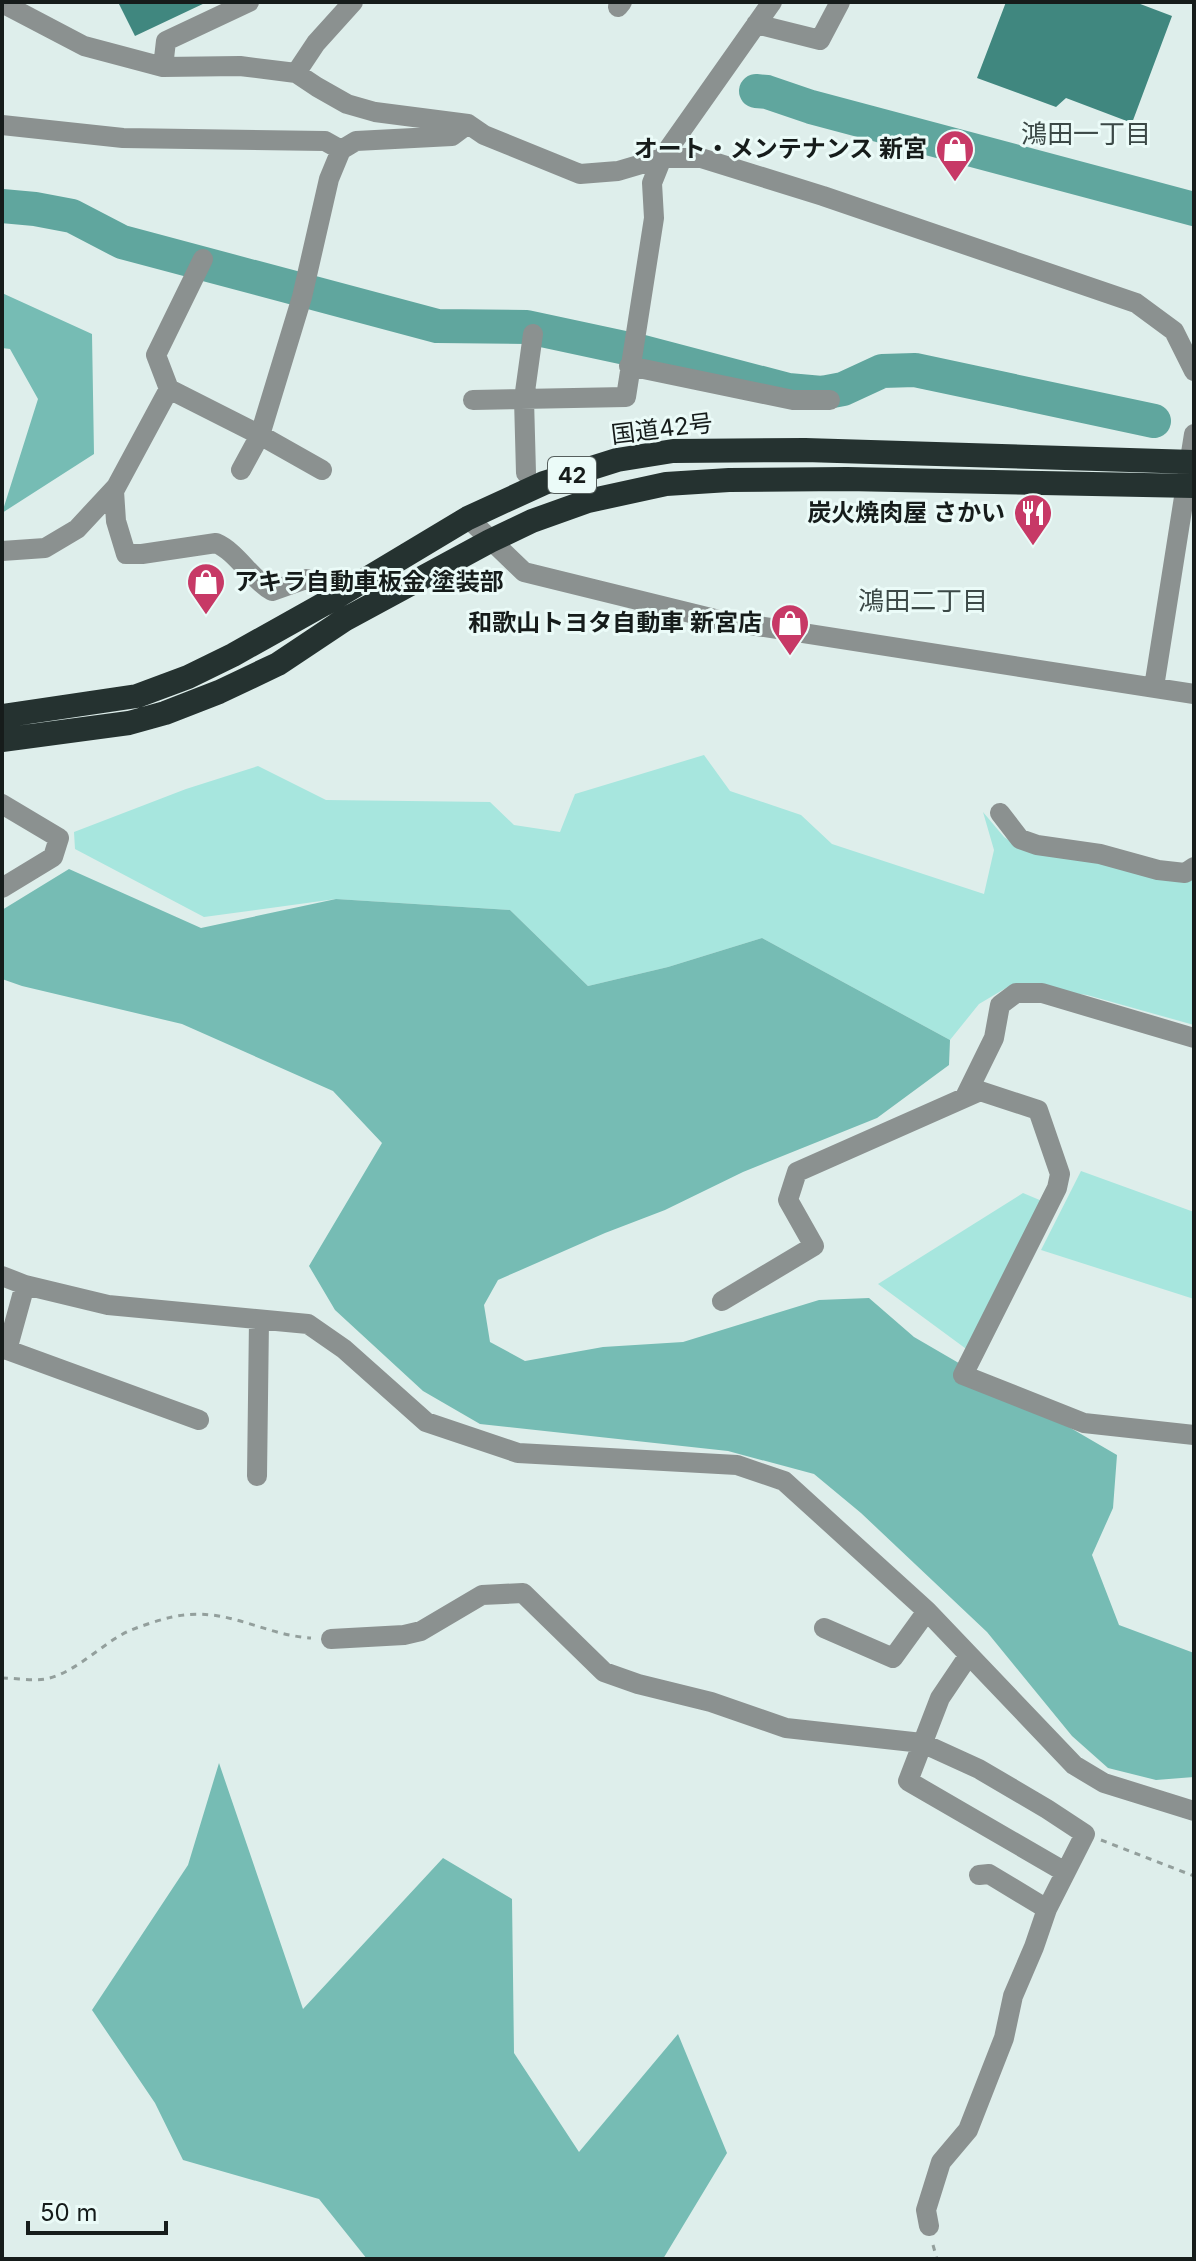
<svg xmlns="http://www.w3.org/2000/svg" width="1196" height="2261" font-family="Inter,'Noto Sans JP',sans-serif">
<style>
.green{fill:#a7e6de}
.forest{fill:#76bcb4}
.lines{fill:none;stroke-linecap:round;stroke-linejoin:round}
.river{stroke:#60a69e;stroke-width:34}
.building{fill:#40877f}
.path{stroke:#939f9c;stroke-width:3;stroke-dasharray:6 6;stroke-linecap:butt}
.minor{stroke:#8b9190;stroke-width:20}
.highway{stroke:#253230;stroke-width:24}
.labels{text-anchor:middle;stroke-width:6;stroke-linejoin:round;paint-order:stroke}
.shield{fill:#ebfbf8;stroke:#565f5d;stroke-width:2}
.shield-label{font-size:22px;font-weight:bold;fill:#161c1b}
.poi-label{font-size:24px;font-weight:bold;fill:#161c1b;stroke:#ebfbf8;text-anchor:end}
.street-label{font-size:24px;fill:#161c1b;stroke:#ebfbf8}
.neighbourhood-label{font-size:26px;fill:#3c4947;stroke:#ebfbf8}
</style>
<rect width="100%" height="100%" fill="#deeeeb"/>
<path class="green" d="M704,755L730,791L801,815L832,844L984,894L994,850L983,812L1004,837L1022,849L1194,865V1025L1087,995L1011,985L979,1004L950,1040L762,938L668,967L588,986L510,910L336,899L204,917L75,849L74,832L186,789L258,766L326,800L490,802L514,825L560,832L575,794Z
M1081,1171L1194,1212V1299L1041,1250Z
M1023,1193L1042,1201L969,1351L878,1284Z"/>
<path class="forest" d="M2,293L92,334L94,454L2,513L38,399L10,349L2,348Z
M69,869L201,928L336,899L510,910L588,986L668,967L762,938L950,1040L949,1065L877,1118L743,1172L665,1210L605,1233L498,1280L484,1305L490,1342L525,1361L603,1347L683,1342L819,1300L869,1298L914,1337L1117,1455L1113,1508L1092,1555L1119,1625L1194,1653V1777L1156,1780L1108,1768L1072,1736L987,1632L861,1513L814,1474L728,1451L480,1424L423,1391L335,1310L309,1266L382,1143L333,1091L182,1024L22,986L2,979V910Z
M219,1763L303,2009L443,1858L512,1899L514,2053L579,2152L678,2034L727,2153L663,2259H367L319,2199L183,2160L155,2103L92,2010L188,1865Z"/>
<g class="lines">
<path class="river" d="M756,91L767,92L811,107L1194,209
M2,206L35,209L72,216L122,242L437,326L527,327L639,351L788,390L822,393L843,389L882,371L915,370L1154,421"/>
</g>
<path class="building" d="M118,2H207L135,36Z
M1006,2H1135L1172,16L1132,123L1066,98L1056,107L977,78Z"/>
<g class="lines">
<path class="path" d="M2,1678C16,1678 32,1681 45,1679C75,1674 103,1642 131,1630C144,1625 159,1620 172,1617C226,1605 262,1635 311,1638
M1101,1840L1194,1876
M933,2245L937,2259"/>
<path class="minor" d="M2,3L84,46L163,67L240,66L296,73L317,87L347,104L375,112L468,124L484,135L580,174L618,171L662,158H701L823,196L1136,303L1174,331L1194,371
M618,7L622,2
M756,24L820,40L840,2
M163,67L166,41L249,2
M296,73L316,43L353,2
M2,125L123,138L325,141L341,150
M629,366L793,400H830
M169,389L156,355L203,259
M473,400L626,397L654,218L652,183L662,158L772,2
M241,470L260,435L322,470
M526,473L524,399L533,334
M468,518L524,572L719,620L1194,694
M2,551L45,548L77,529L116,487
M340,613L325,586L306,579L272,591C250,578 237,552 216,543L142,554H126L116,521L114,491L169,389L260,435L302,297L329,179L341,150L356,141L452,136L468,124
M1154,687L1194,434
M2,804L59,838L53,857L2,888
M1000,813L1020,839L1037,845L1100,854L1158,870L1185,873L1194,867
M965,1097L994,1038L1000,1005L1016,993H1042L1194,1038
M2,1276L25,1285L108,1305L308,1324L344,1349L426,1422L518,1453L737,1465L784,1481L927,1611L1074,1765L1104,1783L1194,1811
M722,1301L814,1246L788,1200L797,1172L980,1091L1038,1110L1060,1174L1057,1188L963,1375L1084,1423L1194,1435
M2,1348L199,1420
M7,1350L25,1285
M257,1476L259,1320
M824,1628L893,1658L927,1611
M331,1639L404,1635L421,1631L482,1595L523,1593L604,1672L638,1684L711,1702L786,1728L922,1743L979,1769L1047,1809L1085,1834L1047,1909L989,1874L979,1875
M969,1655L940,1698L908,1781L1065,1872
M929,2226L926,2210L941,2162L968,2130L1004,2038L1013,1996L1034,1947L1047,1909"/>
<path class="highway" d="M2,716L137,696L188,677L233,655L333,599L468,518L544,483L617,460L673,451L805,450L1194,462
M2,740L129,723L165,713L219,692L278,664L344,620L490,541L532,521L588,501L666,484L729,480L847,479L1194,486"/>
</g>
<defs>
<symbol id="shop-pin" viewBox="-11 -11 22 30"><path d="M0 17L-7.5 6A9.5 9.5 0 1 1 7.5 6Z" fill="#c73966" stroke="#ebfbf8"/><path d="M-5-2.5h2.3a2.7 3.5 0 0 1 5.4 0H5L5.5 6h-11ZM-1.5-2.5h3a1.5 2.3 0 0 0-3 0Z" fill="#fff"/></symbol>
<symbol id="restaurant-pin" viewBox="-11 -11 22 30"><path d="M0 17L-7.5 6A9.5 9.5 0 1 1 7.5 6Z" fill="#c73966" stroke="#ebfbf8"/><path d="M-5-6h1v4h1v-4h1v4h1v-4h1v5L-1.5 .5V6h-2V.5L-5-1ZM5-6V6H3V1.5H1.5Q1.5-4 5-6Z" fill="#fff"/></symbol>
</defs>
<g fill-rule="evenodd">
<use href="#shop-pin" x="933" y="127" width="44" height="60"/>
<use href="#restaurant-pin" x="1011" y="491" width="44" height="60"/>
<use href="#shop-pin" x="184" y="560" width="44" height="60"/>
<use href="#shop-pin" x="768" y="601" width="44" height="60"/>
</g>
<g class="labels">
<rect class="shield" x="548" y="457" width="48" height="36" rx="6"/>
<g class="shield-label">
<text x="572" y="483">42</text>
</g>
<g class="poi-label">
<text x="927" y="157">オート・メンテナンス 新宮</text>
<text x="1005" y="521">炭火焼肉屋 さかい</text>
<text x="234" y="590" text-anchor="start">アキラ自動車板金 塗装部</text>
<text x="762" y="631">和歌山トヨタ自動車 新宮店</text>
</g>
<g class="street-label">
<text transform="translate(662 429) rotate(-7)" y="8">国道42号</text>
</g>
<g class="neighbourhood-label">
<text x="1086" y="143">鴻田一丁目</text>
<text x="923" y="610">鴻田二丁目</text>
</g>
</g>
<rect width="1196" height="2261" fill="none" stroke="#161c1b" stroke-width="8"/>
<path d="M28 2221v12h138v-12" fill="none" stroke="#161c1b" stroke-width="4"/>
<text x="40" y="2221" font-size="24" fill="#161c1b" stroke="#ebfbf8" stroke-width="6" paint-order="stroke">50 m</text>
</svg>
